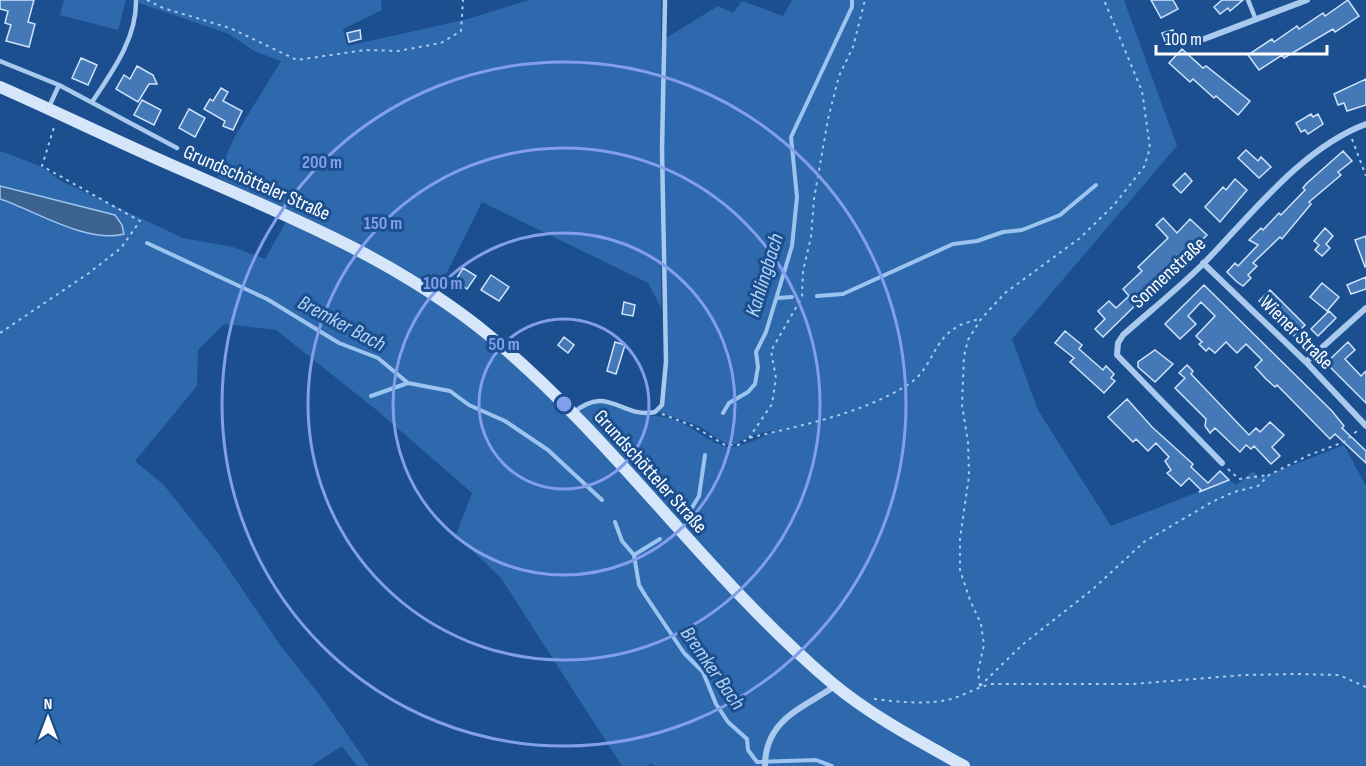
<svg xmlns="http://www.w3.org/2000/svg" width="1366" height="766" font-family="'Sofia Sans Condensed',sans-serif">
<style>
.green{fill:#2e69ad}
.water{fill:#3c6290;stroke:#9cc4f0;stroke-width:1.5}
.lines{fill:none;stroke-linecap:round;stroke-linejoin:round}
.stream{stroke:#9cc4f0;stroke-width:4}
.building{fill:#4478b7;stroke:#cfe3fa;stroke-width:1.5}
.path{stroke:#a9c9ee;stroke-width:2;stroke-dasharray:3 4.5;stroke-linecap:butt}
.service{stroke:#a9c9ee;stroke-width:4.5}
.minor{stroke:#a9c9ee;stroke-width:6}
.secondary{stroke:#d6e6fa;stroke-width:12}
.ring{fill:none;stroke:#839eea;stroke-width:3}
.labels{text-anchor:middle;stroke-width:6;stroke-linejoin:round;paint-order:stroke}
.street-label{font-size:20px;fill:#fff;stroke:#1b4f8f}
.water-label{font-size:21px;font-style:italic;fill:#b5d3f5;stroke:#1b4f8f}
.centre{fill:#839eea;stroke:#1b4f8f;stroke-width:3}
.ring-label{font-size:18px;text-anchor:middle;font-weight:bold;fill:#839eea;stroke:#1b4f8f;stroke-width:6;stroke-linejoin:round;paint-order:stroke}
</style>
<rect width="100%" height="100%" fill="#1b4f8f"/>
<path class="green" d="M64,0H126L118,30L60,15Z
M139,0H381L382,10L343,29L347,46L468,19L529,0H661V308L648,283L482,202L440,286L427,282L346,238L217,177L235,136L281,61L254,51L229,34L139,3Z
M792,0H1124L1177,146L1012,339L1038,410L1111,526L1229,480L1236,485L1253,471L1260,478L1344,445L1366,486V766H655L650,763L648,766H622L501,578L456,535L472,493L379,412L276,330L224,324L198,350L197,386L135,461L164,485L217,552L280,645L322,698L369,766H357L342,746L311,766H0V151L40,166L61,181L183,238L233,247L265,259L287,220L342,242L491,337L740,590L578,412C583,407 590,401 598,401C612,402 628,411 642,414C655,417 665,415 678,421C694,428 711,444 727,447C737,449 767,436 774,430L749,436L736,444H726L699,426L658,412L660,410L667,362L663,150L666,38L718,6L733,13L742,1L783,16Z"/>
<path class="water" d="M0,186L115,215L122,225L124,234C87,244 36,211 0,199Z"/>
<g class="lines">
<path class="stream" d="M147,243L267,299L339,343L378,358L408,383L450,391L469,405L505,421L548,450L602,500
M817,296L843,294L953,244L977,241L1003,232L1022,230L1060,215L1096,185
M777,298L792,297
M371,396L408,383
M723,413L729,403L748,392L755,384L758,367L756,352L766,332L792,246L797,197L791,137L852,7V0
M690,511L699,496L705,455
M615,522L622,541L634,555L639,585L645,595L684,653L703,672L716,704L728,722L747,739L748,750L757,762L816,760L832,766
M634,555L660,539"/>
</g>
<path class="building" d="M0,0H34L28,22L35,24L29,47L6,41L11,25L5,23L8,11L0,9Z
M1151,0H1173L1178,9L1161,18Z
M1222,0H1243L1230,11L1228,8L1220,14L1214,7Z
M1348,0L1359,16L1335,32L1333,29L1284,58L1282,55L1259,70L1248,55L1272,39L1274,42L1297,26L1299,29L1323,13L1325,16Z
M360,30L361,39L349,42L347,33Z
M1173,30L1177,40L1166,44L1162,33Z
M1182,49L1203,68L1206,66L1250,101L1238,115L1216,96L1214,98L1193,79L1190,82L1169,63Z
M81,58L97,65L88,85L72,78Z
M137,66L153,75L157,84H149L138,102L116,89L124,75L130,79Z
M1366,79V105L1347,111L1344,103L1338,105L1334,94Z
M221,88L228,92L223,101L242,111L233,130L223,126L225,121L204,109L210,99L213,101Z
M142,100L161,110L154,125L134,115Z
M189,109L205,118L195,137L179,128Z
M1311,114L1313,117L1318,114L1323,124L1308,134L1305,130L1301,132L1296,123Z
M1246,150L1258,161L1261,157L1271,167L1259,178L1238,158Z
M1343,151L1352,161L1338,172L1341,175L1309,202L1311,204L1282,239L1280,237L1253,263L1257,266L1248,275L1251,278L1243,286L1237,282L1227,272L1235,263L1238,266L1258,245L1249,240L1261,228L1263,230L1279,213L1281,215L1305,190L1303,188L1306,184Z
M1185,173L1192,181L1181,193L1173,185Z
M1235,179L1247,190L1220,222L1205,207L1223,187L1226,190Z
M1163,218L1177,233L1190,219L1207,235L1103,337L1095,329L1105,319L1098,311L1109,301L1116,308L1129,296L1123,289L1142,271L1138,267L1168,238L1156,225Z
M1325,228L1333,236L1326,244L1330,248L1322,256L1315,250L1319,245L1314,241Z
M1366,236V266L1365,267L1355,240Z
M463,268L476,276L467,289L455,281Z
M491,275L509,287L499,301L481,290Z
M1366,277V289L1351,294L1347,285Z
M1322,283L1339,297L1327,311L1310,297Z
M1204,285L1332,411L1344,426L1342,428L1366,451V463L1335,434L1330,439L1277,385L1275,387L1266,379L1255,367L1262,360L1246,344L1237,353L1226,342L1215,353L1209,348L1206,351L1199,344L1202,342L1196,336L1215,316L1201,302L1188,316L1196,324L1180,339L1165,324Z
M1270,290L1305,325L1294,336L1259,301Z
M624,302L635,305L633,316L622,314Z
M1329,311L1336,318L1318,336L1311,329Z
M1065,331L1082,345L1079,349L1103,370L1106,366L1114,374L1111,378L1115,381L1104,393L1070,362L1074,358L1055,343Z
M564,337L574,345L568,353L558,345Z
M615,342L625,345L616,374L607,371Z
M1348,342L1355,350L1345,359L1361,376L1366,371V403L1326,363Z
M1155,350L1173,364L1155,382L1138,367V362Z
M1187,365L1193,371L1191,374L1249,435L1256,428L1260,432L1270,422L1284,435L1272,447L1280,456L1271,464L1254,446L1251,449L1246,445L1240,452L1215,428L1210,433L1205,426L1206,419L1175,388L1185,378L1179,373Z
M1127,399L1152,427L1193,464L1191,467L1208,483L1220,471L1229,480L1199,492L1201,490L1189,478L1181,486L1167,473L1171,470L1165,461L1169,457L1156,443L1148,451L1136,439L1133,442L1108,417Z"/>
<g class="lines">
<path class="path" d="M147,0L163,8L230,28L297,60L365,50L398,51L441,43L461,31L463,0
M1352,139L1366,176
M0,333L89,273L121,248L140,221L42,166L55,124
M662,414L693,426L725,445H738L749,438C802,425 862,414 909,384C940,363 929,328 981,319
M749,438L772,404L776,378L771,351L802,297L803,271L811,237L814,199L828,119L839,76L853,47L865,0
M1228,469L1239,479L1269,475
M980,686L978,671L984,645L981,624L970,600L960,570V539L969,476L968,442L962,405L964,356L968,340L981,319L1005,293L1080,238L1114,205L1144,167L1150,148L1142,91L1104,0
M980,686L1022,645L1093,589L1144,542L1212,502L1234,492L1258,486L1269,475L1309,455L1344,442L1358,430
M874,699C900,702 926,705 951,699C965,695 977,687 992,684H1133L1245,675L1296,674L1339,675L1366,687"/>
<path class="service" d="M1248,0L1256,20
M0,61L59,85L177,148
M92,102C112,72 137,38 136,0
M49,107L59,85
M573,413C608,383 621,419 655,412L662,405L666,361L662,150L665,0"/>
<path class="minor" d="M1204,39L1307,0
M1203,263L1306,362L1366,426
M1306,362L1366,308
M1222,463L1117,355L1118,343L1123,335C1150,311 1179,288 1205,262C1252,214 1302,148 1366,124
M765,766C765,720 801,709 835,686"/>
<path class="secondary" d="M0,87C57,112 112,139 169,164C281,213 396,258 491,337C616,441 708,578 832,683C873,717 919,741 964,766"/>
</g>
<g class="ring">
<circle cx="564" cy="404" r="85"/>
<circle cx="564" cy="404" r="171"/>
<circle cx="564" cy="404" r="256"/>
<circle cx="564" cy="404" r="342"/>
</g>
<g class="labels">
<g class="street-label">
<text transform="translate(257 182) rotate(24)" y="7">Grundschötteler Straße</text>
<text transform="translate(1168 272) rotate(-43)" y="7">Sonnenstraße</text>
<text transform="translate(1297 332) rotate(45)" y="7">Wiener Straße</text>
<text transform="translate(651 471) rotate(48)" y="7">Grundschötteler Straße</text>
</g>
<g class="water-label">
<text transform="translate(764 275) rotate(-73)" y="7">Kahlingbach</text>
<text transform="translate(342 323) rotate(28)" y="7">Bremker Bach</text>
<text transform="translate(713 668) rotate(55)" y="7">Bremker Bach</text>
</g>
</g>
<circle cx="564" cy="404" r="9" class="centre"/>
<g class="ring-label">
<text x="322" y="168">200 m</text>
<text x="383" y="229">150 m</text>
<text x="443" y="289">100 m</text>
<text x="504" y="350">50 m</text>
</g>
<g transform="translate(48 718)" stroke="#1b4f8f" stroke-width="4.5" paint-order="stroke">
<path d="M0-4.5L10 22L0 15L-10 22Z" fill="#ffffff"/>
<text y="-9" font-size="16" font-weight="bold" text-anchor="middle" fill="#ffffff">N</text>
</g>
<path d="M1156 45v9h171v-9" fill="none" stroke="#ffffff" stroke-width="3"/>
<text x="1165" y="45" font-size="18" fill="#ffffff" stroke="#1b4f8f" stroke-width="4.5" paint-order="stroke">100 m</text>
</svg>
